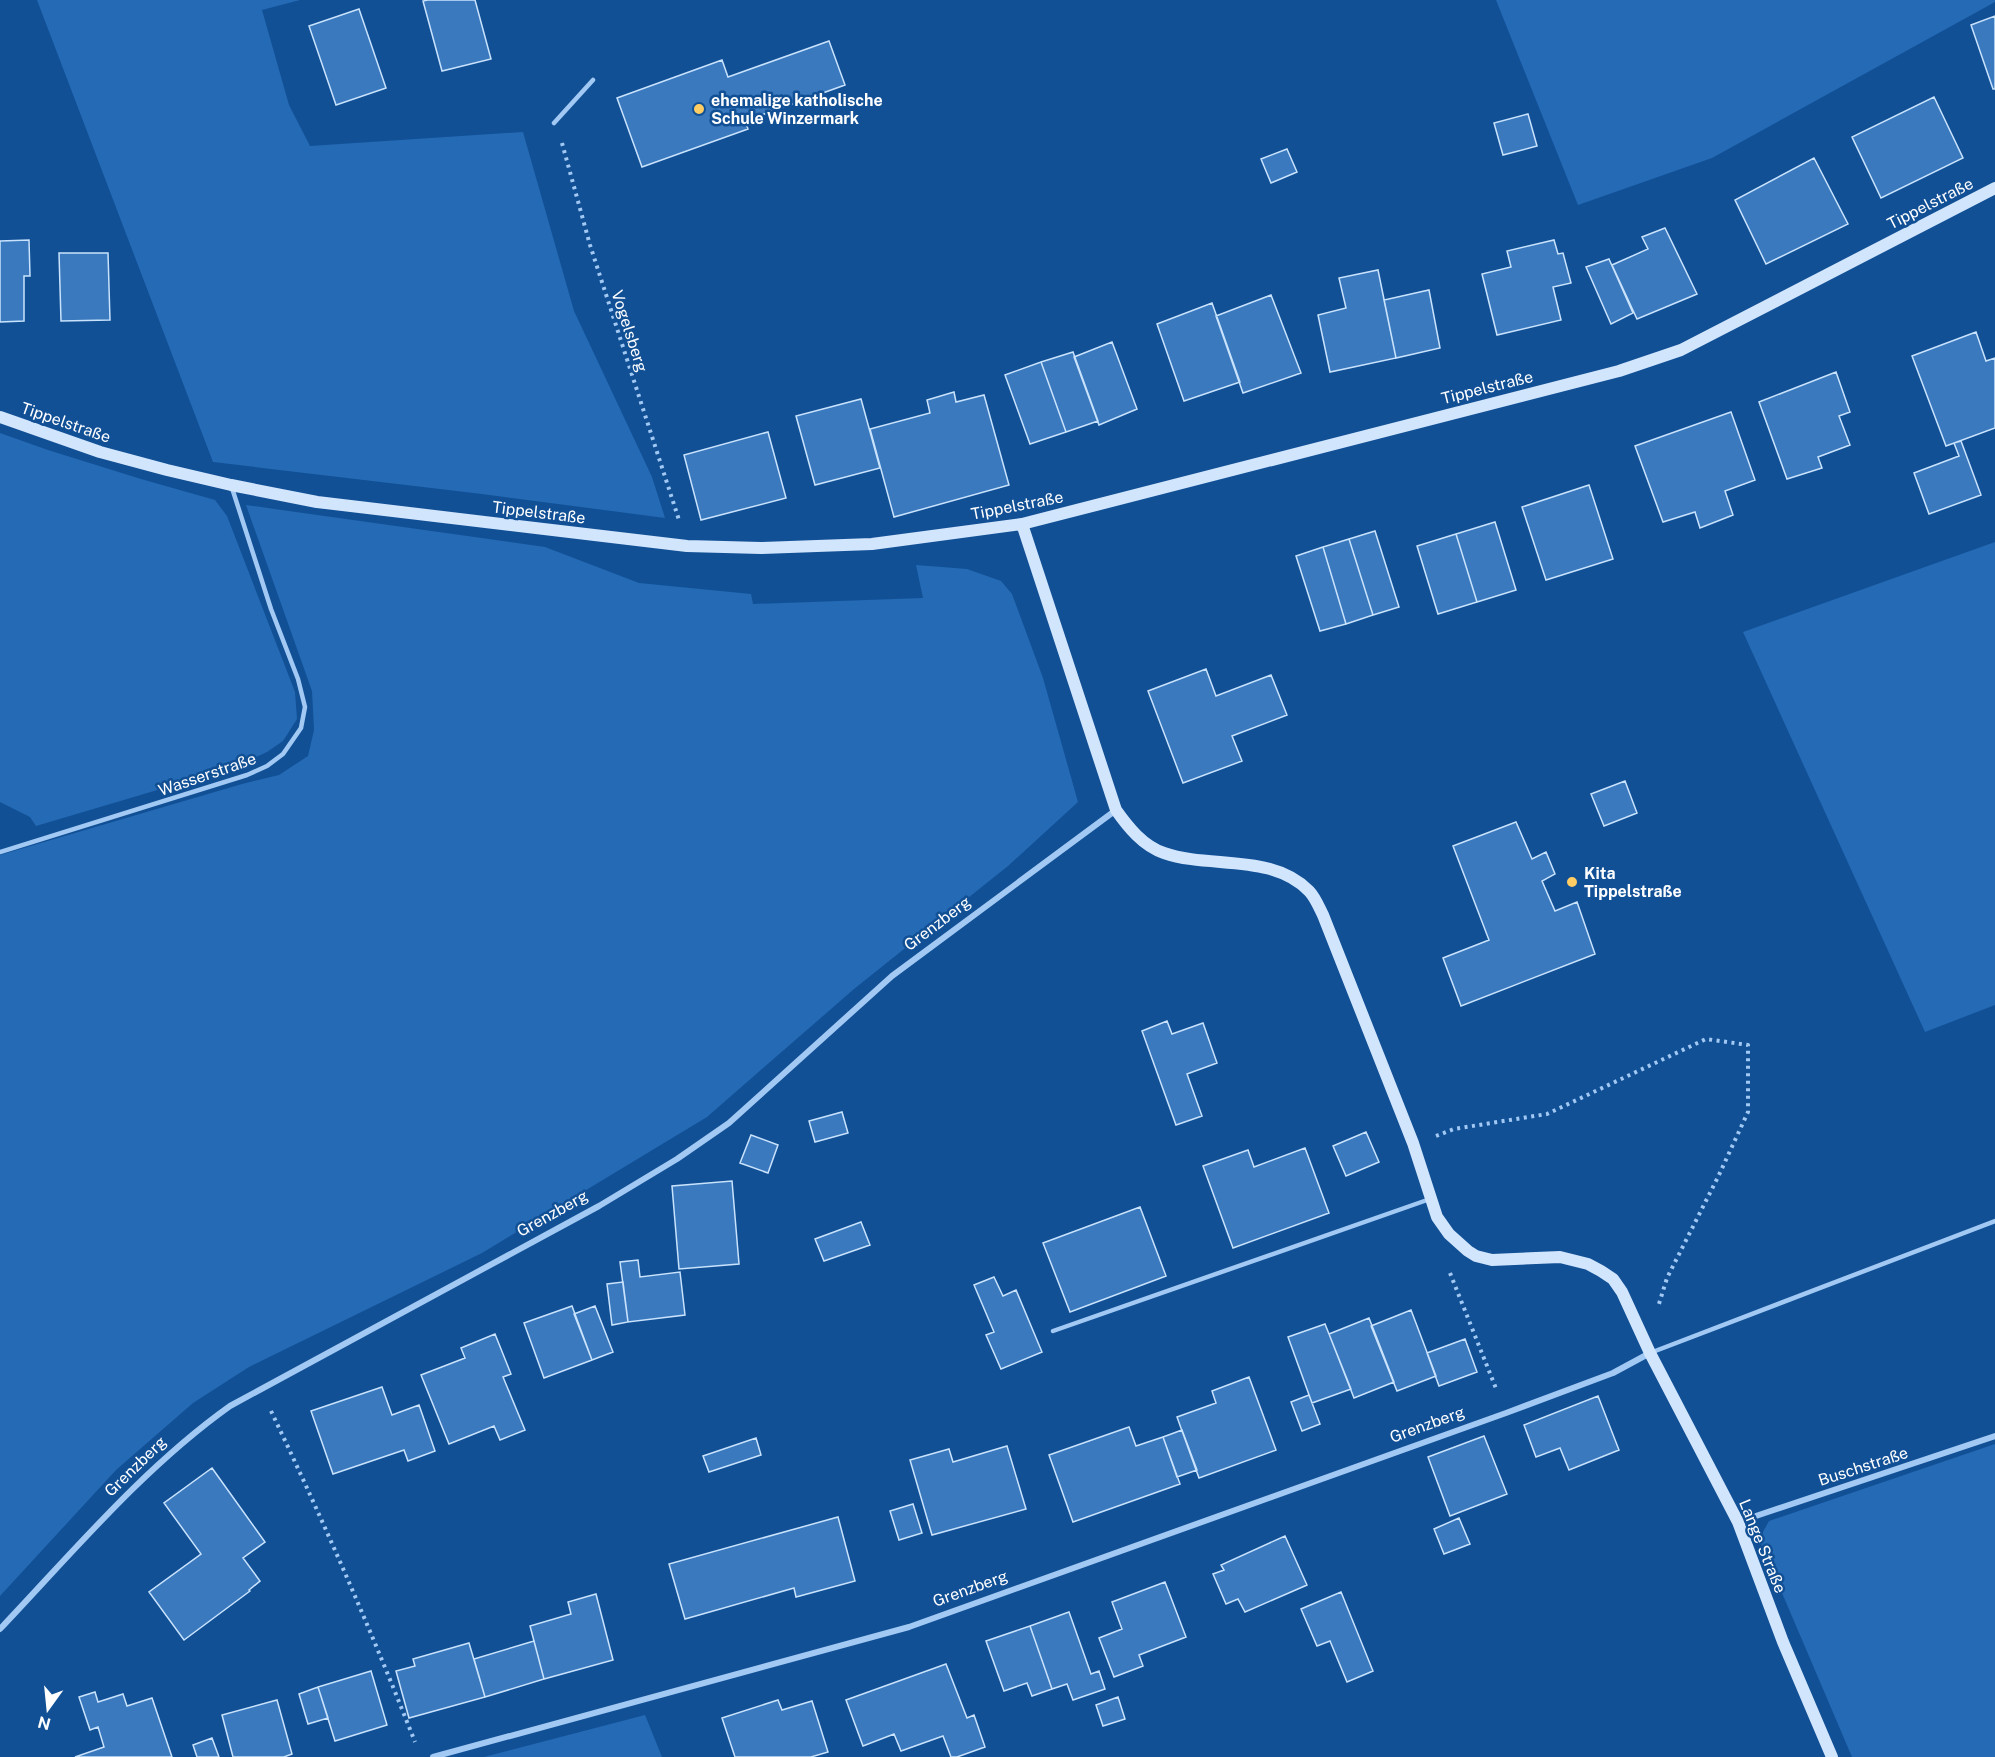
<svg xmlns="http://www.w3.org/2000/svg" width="1995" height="1757" font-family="'Public Sans',sans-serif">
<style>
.green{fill:#246ab5}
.building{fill:#3a79be;stroke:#c9e3fd;stroke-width:1.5}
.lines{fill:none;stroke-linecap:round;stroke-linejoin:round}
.path{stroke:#a1c9f3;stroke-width:4;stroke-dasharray:3 4.5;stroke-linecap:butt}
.lane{stroke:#a1c9f3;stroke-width:4.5}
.street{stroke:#a1c9f3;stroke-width:6}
.secondary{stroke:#d1e5fd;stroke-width:12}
.poi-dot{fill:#ffcd63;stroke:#125096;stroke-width:2}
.labels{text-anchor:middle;stroke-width:5;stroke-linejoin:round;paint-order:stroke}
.poi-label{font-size:16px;font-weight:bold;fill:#fff;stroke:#125096;text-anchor:start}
.street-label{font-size:16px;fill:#fff;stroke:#125096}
</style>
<rect width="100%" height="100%" fill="#125096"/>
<path class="green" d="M37,0H300L262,10L289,105L310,146L523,132L574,311L652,477L665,518L482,494L213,462Z
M1496,0H1995V2L1712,158L1578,205Z
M0,433L48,450L141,479L215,500L227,516L295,692L297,719L283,741L267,752L235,767L36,826L30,817L0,802Z
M246,505L545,547L639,583L751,594L753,604L923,598L916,565L967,569L1001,581L1012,594L1043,678L1078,802L1008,866L854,989L707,1117L482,1253L249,1367L193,1403L116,1470L0,1596V855L242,784L279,775L308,756L314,730L312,691Z
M1995,542V1005L1925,1032L1743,632Z
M1995,1444V1757H1852L1759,1539L1769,1521Z
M645,1715L662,1757H484Z"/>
<path class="building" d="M428,0H475L491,59L442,71L423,1Z
M359,9L386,88L336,105L309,26Z
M1995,16V89H1993L1971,25Z
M829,41L845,85L745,121L748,129L642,167L617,98L722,60L728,77Z
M1934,97L1963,158L1881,198L1852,137Z
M1528,114L1537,146L1503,155L1494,123Z
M1287,149L1297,172L1271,183L1261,159Z
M1814,158L1848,224L1766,264L1735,200Z
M1665,228L1697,294L1637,319L1612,265L1648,249L1642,237Z
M29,240L30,276H24V321L0,322V241Z
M1554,240L1558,254L1563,253L1571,283L1553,287L1561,320L1497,335L1482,274L1511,267L1507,251Z
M59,253H108L110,320L61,321Z
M1609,259L1633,313L1611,324L1586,267Z
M1378,270L1396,358L1330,372L1318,315L1346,308L1339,278Z
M1429,290L1440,348L1396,358L1384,300Z
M1271,295L1301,373L1243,393L1216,316Z
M1212,303L1240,382L1184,401L1157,324Z
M1976,332L1986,361L1995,358V428L1946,446L1912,356Z
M1112,342L1137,409L1099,425L1074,357Z
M1073,352L1098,421L1066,432L1041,362Z
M1041,362L1066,432L1030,444L1005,375Z
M1836,372L1850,412L1839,416L1850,445L1818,457L1822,468L1787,479L1759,402Z
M954,392L956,402L984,395L1009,485L894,517L870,429L930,413L927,400Z
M861,399L880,468L815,485L796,416Z
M1731,412L1755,480L1725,491L1733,515L1700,528L1695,512L1663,522L1635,446Z
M768,432L786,498L701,520L684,455Z
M1961,441L1981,495L1929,514L1914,473L1959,456L1954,443Z
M1589,485L1613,559L1546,580L1522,507Z
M1495,522L1516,590L1477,602L1456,534Z
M1375,531L1399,607L1373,615L1349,539Z
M1456,534L1477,602L1438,614L1417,546Z
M1349,539L1373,615L1346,624L1323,547Z
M1323,547L1346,624L1320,631L1296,556Z
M1206,669L1216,696L1271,675L1287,715L1232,736L1242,761L1183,783L1148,691Z
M1625,781L1637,813L1604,826L1591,794Z
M1516,822L1532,859L1546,852L1555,874L1542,881L1555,911L1577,902L1595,954L1461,1006L1443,958L1489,940L1453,846Z
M1167,1021L1172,1034L1203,1023L1217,1063L1187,1074L1202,1116L1176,1125L1142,1031Z
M842,1112L848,1133L815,1142L809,1121Z
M1366,1132L1379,1162L1346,1176L1333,1146Z
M751,1135L778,1145L768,1173L740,1163Z
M1305,1148L1329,1213L1233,1248L1203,1166L1248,1150L1254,1167Z
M732,1181L739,1264L679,1269L672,1186Z
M1140,1207L1166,1276L1070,1312L1043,1243Z
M861,1222L870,1245L824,1261L815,1239Z
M638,1260L640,1277L680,1272L685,1315L628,1322L620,1262Z
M994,1277L1003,1296L1016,1290L1042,1352L1001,1369L986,1335L994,1332L974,1285Z
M623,1282L628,1322L612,1325L607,1284Z
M572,1306L592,1360L544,1378L524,1323Z
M595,1306L613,1352L592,1360L574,1314Z
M1411,1310L1436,1376L1397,1391L1371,1326Z
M1369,1318L1394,1382L1354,1398L1329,1334Z
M1325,1324L1351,1389L1312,1403L1288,1337Z
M495,1334L511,1374L503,1377L525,1430L500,1440L494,1426L449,1444L421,1375L465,1358L461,1348Z
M1465,1339L1477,1372L1439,1386L1427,1353Z
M1249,1377L1276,1450L1199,1478L1177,1417L1216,1403L1212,1391Z
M382,1387L392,1415L419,1405L435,1451L408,1461L404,1450L333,1474L311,1411Z
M1309,1395L1320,1424L1302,1431L1291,1402Z
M1598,1396L1619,1450L1569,1470L1560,1448L1536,1457L1524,1425Z
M1129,1427L1136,1446L1163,1437L1180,1484L1073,1522L1049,1455Z
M1182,1430L1197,1470L1177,1477L1163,1437Z
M1484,1436L1507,1494L1450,1516L1428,1457Z
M756,1438L761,1455L709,1472L703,1456Z
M1007,1446L1026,1509L932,1535L910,1460L949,1449L953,1462Z
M212,1468L265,1542L243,1558L260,1581L249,1590L250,1591L184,1640L149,1592L201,1554L164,1503Z
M913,1504L922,1533L899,1540L890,1511Z
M838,1517L855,1581L796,1597L794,1588L685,1619L669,1564Z
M1459,1518L1470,1544L1444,1554L1434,1529Z
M1285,1536L1307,1585L1245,1612L1238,1599L1226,1604L1213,1574L1224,1570L1221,1565Z
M1165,1582L1186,1637L1139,1655L1143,1666L1114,1677L1099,1638L1122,1629L1112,1602Z
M1341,1592L1373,1671L1347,1682L1330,1641L1317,1646L1301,1609Z
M596,1594L613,1660L544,1679L530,1626L571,1614L568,1602Z
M1069,1612L1091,1674L1099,1671L1105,1689L1073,1700L1067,1684L1052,1689L1030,1626Z
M1030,1626L1052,1689L1032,1696L1027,1683L1004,1691L986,1641Z
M534,1641L544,1679L485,1697L474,1659Z
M469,1643L485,1697L409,1718L396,1671L415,1666L413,1659Z
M946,1664L967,1718L974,1715L985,1747L957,1757H951L943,1736L901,1751L894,1734L863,1746L846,1700Z
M371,1671L387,1725L335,1741L318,1687Z
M318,1687L328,1718L308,1724L299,1694Z
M95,1692L98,1702L123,1694L127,1706L152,1698L172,1757H75L104,1747L98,1727L90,1730L79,1697Z
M1118,1697L1125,1719L1103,1726L1096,1705Z
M277,1700L292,1754L284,1757H233L222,1715Z
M778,1700L782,1710L812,1701L828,1752L811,1757H735L722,1718Z
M212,1738L219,1757H197L193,1745Z"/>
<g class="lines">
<path class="path" d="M562,143L590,245L679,520
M1436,1136L1454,1129L1547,1114L1706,1039L1748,1045V1112L1718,1177L1667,1278L1658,1307
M1450,1273L1497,1391
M271,1411C323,1520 371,1630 415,1742"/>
<path class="lane" d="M554,123L593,80
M0,852L247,775L267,766L283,754L301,728L305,707L298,679L271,609L232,488
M1053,1331L1430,1199
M1650,1353L1995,1221"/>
<path class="street" d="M1738,1522L1995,1436
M0,1629C73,1552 143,1468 230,1406L599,1206L677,1159L729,1123L892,976L1116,810
M433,1757L909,1627L1506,1413L1613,1373L1650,1353"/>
<path class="secondary" d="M0,417L100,452L167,470L231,485L317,502L687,546L761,548L872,544L1022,524L1619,371L1681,350L1995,188
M1022,524L1116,810C1128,827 1143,846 1164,853C1210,869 1272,853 1309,891C1315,897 1319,907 1323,915L1413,1143L1437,1217L1449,1234L1468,1251L1476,1256L1492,1260L1560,1257L1588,1264L1601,1271L1613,1279L1622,1292L1650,1353L1738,1522L1783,1642L1832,1757"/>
</g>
<g class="poi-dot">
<circle cx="699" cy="109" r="6"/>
<circle cx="1572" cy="882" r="6"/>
</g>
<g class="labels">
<g class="poi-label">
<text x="711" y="106">ehemalige katholische<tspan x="711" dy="18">Schule Winzermark</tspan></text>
<text x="1584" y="879">Kita<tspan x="1584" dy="18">Tippelstraße</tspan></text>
</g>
<g class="street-label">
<text transform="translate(1930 203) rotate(-27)" y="6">Tippelstraße</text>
<text transform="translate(630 331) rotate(72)" y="6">Vogelsberg</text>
<text transform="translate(1487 387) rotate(-14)" y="6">Tippelstraße</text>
<text transform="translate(66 422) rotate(19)" y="6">Tippelstraße</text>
<text transform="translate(1017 505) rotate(-11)" y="6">Tippelstraße</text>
<text transform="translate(539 512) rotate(7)" y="6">Tippelstraße</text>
<text transform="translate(207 774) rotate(-19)" y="6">Wasserstraße</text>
<text transform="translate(937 923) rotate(-37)" y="6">Grenzberg</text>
<text transform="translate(552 1213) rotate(-29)" y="6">Grenzberg</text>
<text transform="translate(1427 1424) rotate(-20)" y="6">Grenzberg</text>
<text transform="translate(135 1466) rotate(-44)" y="6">Grenzberg</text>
<text transform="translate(1863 1466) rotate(-18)" y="6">Buschstraße</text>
<text transform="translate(1763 1546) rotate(68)" y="6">Lange Straße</text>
<text transform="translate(970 1588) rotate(-20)" y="6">Grenzberg</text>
</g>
</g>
<g transform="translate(48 1709) rotate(195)" stroke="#125096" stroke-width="4.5" paint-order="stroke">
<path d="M0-4.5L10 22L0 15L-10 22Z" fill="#ffffff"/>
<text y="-9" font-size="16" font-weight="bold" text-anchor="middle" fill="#ffffff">N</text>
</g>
</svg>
